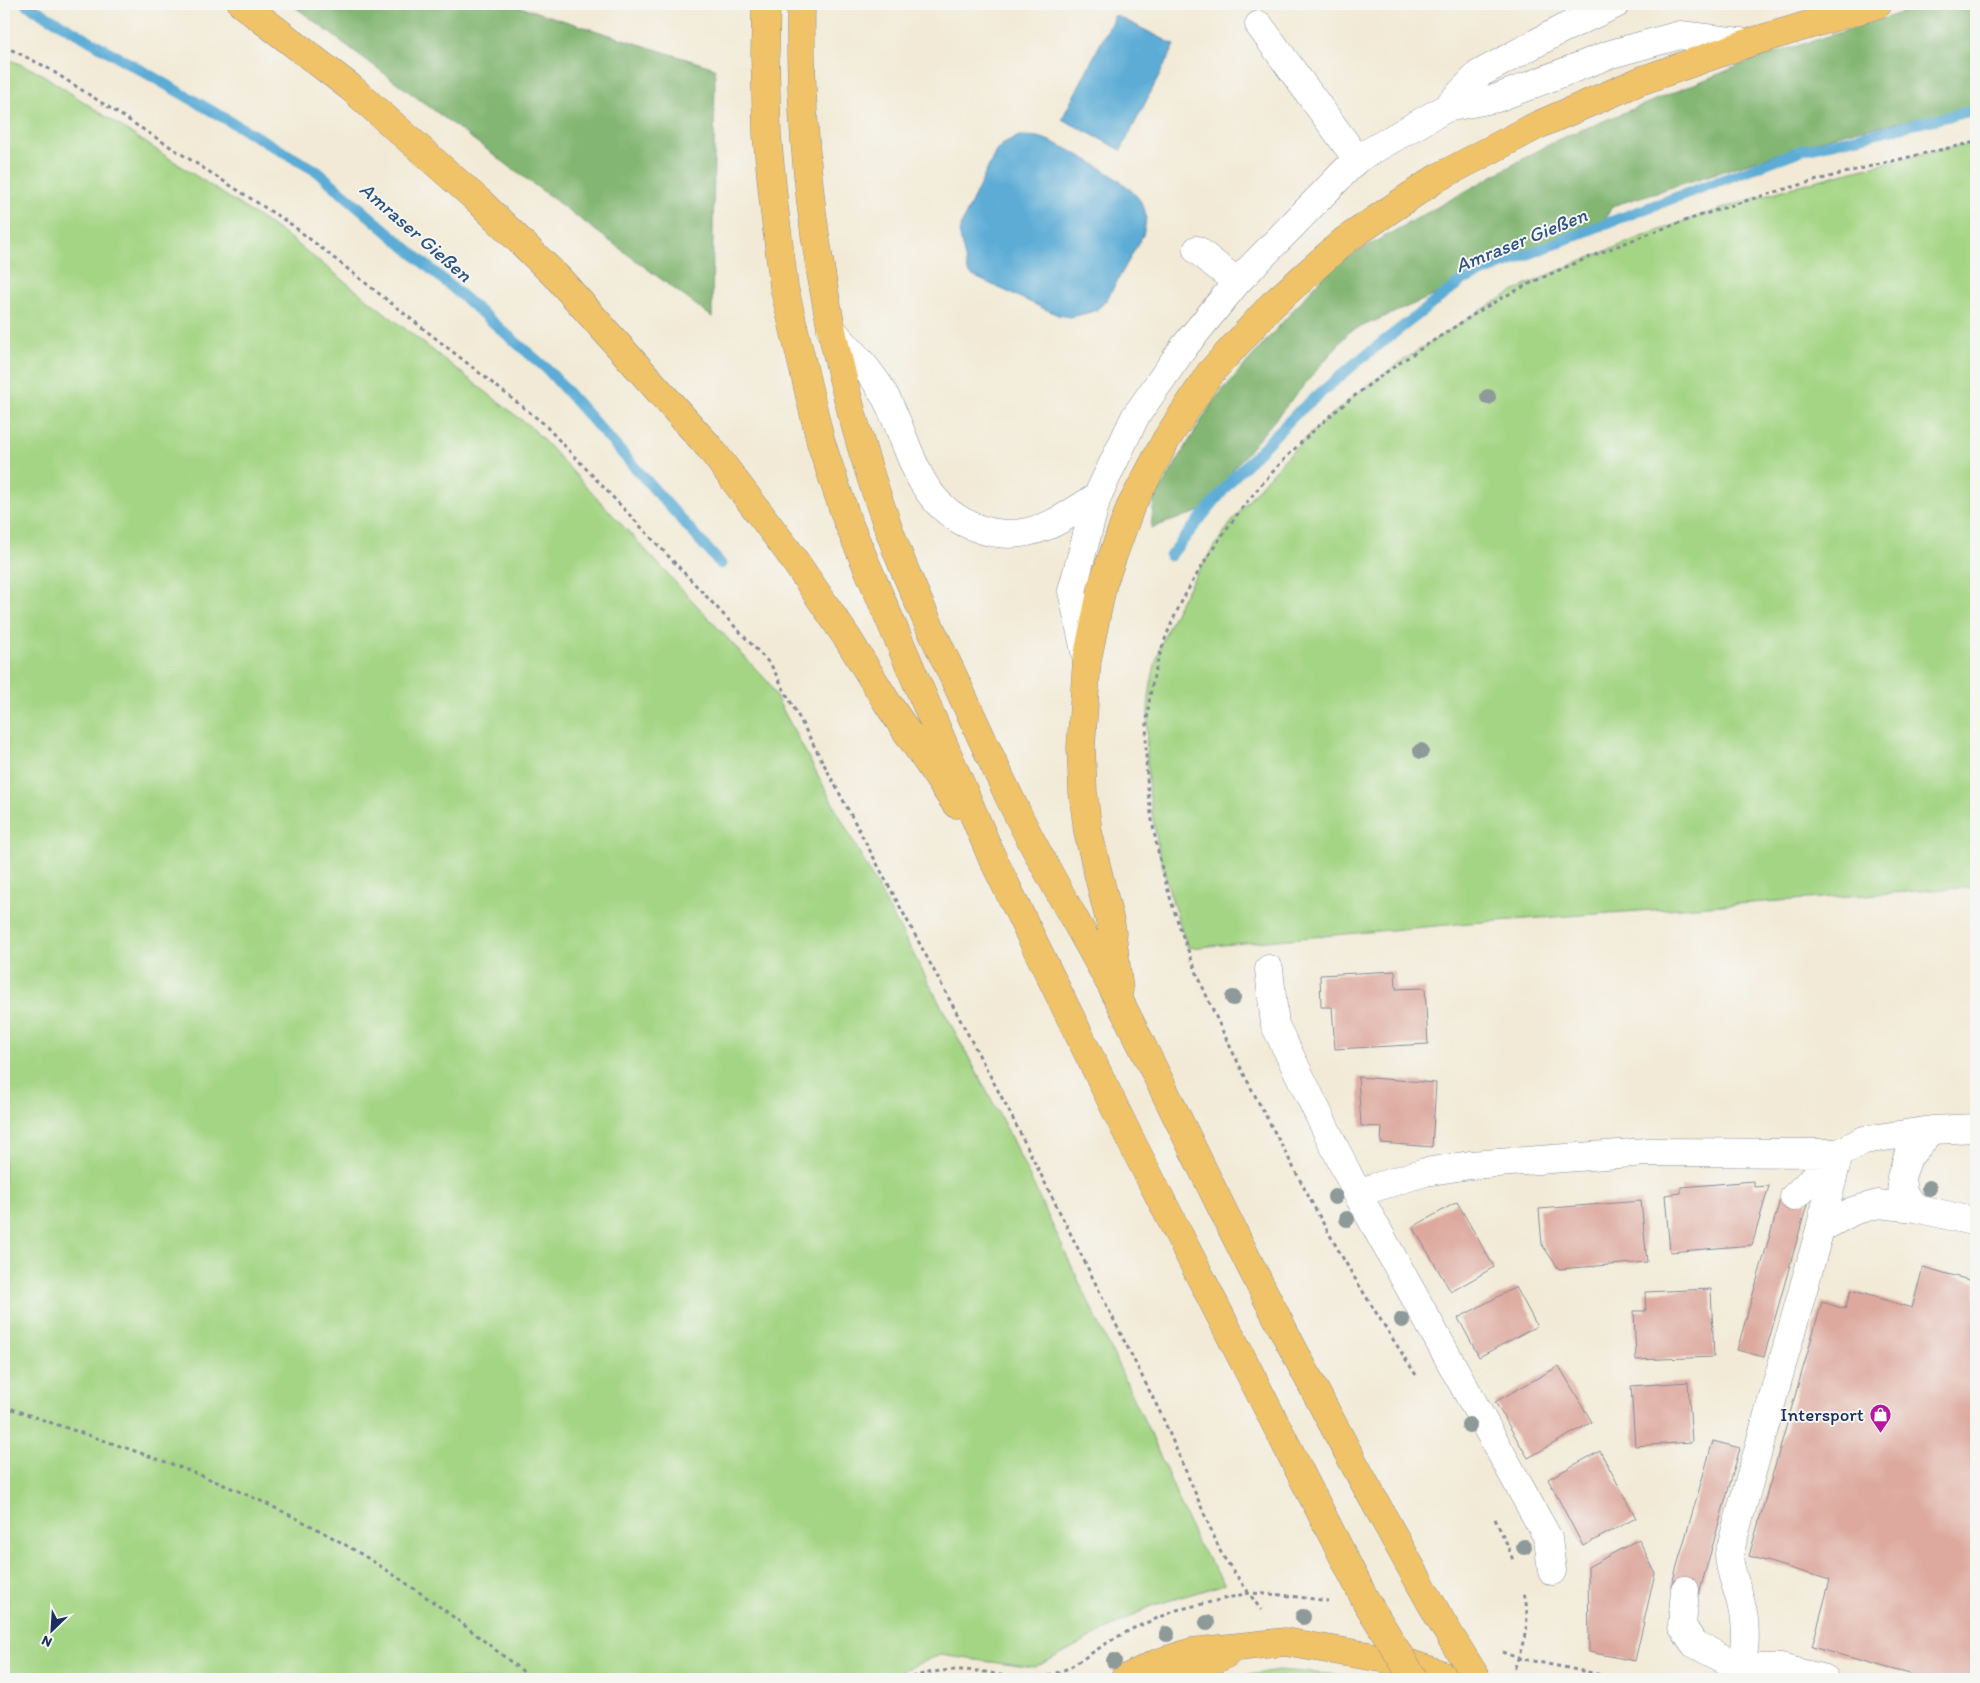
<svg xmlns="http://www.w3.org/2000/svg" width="1980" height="1683" font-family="Itim,sans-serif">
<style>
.green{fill:#a4d584;stroke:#608271}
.forest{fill:#83b672;stroke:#4f7268}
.water{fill:#5cacd6;stroke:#3c6e9a}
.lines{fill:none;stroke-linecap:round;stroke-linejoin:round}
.stream{stroke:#5cacd6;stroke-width:11}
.building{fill:#dda89d}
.minor-casing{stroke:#868c9a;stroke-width:29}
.major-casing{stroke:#868c9a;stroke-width:29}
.highway-casing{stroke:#868c9a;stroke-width:29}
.path{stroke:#868c9a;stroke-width:3;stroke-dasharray:4 4;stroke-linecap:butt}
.minor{stroke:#fff;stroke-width:28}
.major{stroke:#f1c369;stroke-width:28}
.highway{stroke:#f1c369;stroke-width:28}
.highway-bridge-casing{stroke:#868c9a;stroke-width:29;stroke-linecap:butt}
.highway-bridge{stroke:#f1c369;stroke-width:28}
.tree{fill:#8e9a9a}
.labels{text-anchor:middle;stroke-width:4;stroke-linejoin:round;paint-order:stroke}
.poi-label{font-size:19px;fill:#1b2f5e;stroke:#f6f6f2;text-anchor:end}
.water-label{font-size:20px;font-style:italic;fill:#2e5482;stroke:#f6f6f2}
</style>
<rect width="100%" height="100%" fill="#f6f6f2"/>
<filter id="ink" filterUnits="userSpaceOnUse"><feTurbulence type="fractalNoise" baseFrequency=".02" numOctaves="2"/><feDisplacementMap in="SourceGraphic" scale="10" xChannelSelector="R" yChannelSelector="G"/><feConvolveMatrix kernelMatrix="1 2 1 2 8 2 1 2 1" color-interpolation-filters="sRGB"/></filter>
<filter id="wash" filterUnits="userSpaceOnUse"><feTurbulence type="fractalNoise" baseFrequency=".0096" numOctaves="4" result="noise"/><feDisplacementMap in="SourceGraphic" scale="20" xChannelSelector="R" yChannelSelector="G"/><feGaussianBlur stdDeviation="1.12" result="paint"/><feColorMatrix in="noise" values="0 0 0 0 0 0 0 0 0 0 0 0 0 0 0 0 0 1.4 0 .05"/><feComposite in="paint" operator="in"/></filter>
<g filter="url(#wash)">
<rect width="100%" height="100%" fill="#f2ead6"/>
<path class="green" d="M4,57L40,73L287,236L533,429L768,682L1008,1131L1153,1439L1196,1541L1225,1584L1151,1606L1034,1668L940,1655L882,1679H4Z
M1976,142V887L1469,923L1188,948C1163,878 1144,805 1147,730C1148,715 1148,699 1151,684C1160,630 1190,582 1221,537C1279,454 1346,396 1431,342C1459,325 1486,306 1515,291C1546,275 1579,262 1611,249C1729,201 1852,169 1976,142Z
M1278,1670L1352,1676L1353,1679H1227Z"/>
<path class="forest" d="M291,4H511L715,68L712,317Z
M1929,4H1976V108L1847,132L1612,206L1604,222L1349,332L1234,468L1212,507L1151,528L1154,500L1213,401L1332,266L1557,140L1753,60Z"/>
<path class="water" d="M1115,15L1175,45L1121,150L1062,119Z
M1019,136C1026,136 1034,136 1042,138C1067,147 1127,179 1141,202C1148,213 1146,223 1143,235L1106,301L1095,311L1071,317L1058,315L973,276L968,272L959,232L961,225L996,151L1002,145Z"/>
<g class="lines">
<path class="stream" d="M26,4L318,172L547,369L721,564
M1170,556L1235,476L1297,413L1358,361L1463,280L1610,222L1802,150L1976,110"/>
</g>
<g id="blocks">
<path class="building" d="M1395,971L1396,989L1425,988L1428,1044L1335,1049L1332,1007H1321L1320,975Z
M1358,1077L1436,1083L1432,1147L1381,1143L1382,1127L1361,1126Z
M1754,1181V1187L1769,1186L1752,1245L1670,1252L1665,1195L1681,1193V1187Z
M1782,1193L1808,1201L1764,1357L1737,1350Z
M1641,1201L1647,1262L1559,1269L1542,1245L1539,1209Z
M1457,1202L1494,1267L1451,1292L1413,1227Z
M1923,1267L1976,1282V1679H1928L1812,1647L1830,1580L1749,1556L1822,1302L1845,1309L1851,1290L1912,1308Z
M1516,1287L1537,1326L1479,1357L1458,1318Z
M1711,1289L1714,1357L1636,1360L1634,1311H1646L1645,1292Z
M1559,1366L1592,1422L1528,1458L1495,1402Z
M1688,1382L1692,1442L1635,1446L1631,1386Z
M1713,1441L1740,1448L1699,1594L1671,1587Z
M1600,1451L1636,1518L1583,1546L1548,1479Z
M1639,1539L1655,1573L1635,1661L1589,1652L1588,1567Z"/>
</g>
</g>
<g filter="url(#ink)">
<use href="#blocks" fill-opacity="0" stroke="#868c9a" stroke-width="1"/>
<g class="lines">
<defs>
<path id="minor" d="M1259,25L1357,159
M1446,108L1497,98L1611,54L1680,35L1748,43
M1197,250L1237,282
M831,329C850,351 874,373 887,400C900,425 907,452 920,477C944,523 995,546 1044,527C1062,521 1081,506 1097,497
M1087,660L1072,591L1097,497L1135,417L1184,347L1237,282L1357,159L1446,108L1479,74L1562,29L1616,4
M1269,969L1275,1025L1357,1193
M1794,1197L1839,1153
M1916,1208L1903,1194L1901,1177L1908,1157L1932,1130
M1820,1229L1853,1211L1878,1204L1916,1208L1976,1222
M1552,1571L1548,1538L1357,1193L1425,1172L1470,1165L1646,1152L1839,1153
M1685,1590L1682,1626L1693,1643L1741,1668H1781L1825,1679
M1737,1679C1746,1656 1747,1627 1741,1603C1737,1586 1729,1571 1729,1554L1820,1229L1839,1153L1864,1140L1932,1130L1976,1128"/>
<path id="major" d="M1124,1679L1157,1663L1192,1652L1285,1642L1405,1662L1455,1679
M1178,1679L1226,1654"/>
<path id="highway" d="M242,4L350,87L481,203L559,279L710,448L788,551L848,639L888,704L956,804
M766,4L765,54L767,135L774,206L784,287L821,443L847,520L991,855L1130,1139L1366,1601
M801,4C798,191 830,376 897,551C914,595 935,638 955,680C976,726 997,772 1019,817C1051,880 1088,941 1121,1004C1172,1104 1219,1206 1271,1306C1326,1414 1384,1520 1444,1626
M1119,990L1111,926L1088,832L1083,792L1081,747L1087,660L1103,583L1130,508L1166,440L1210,373L1272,305L1344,241L1437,178L1538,125L1640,81L1748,43L1878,4"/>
</defs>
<use href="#minor" class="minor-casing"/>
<use href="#major" class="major-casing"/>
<use href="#highway" class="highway-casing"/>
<path class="path" d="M4,46L46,67L292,225L543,423L771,665L1010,1113L1162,1416L1222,1555L1261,1610
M1416,1375C1387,1330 1357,1284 1331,1237C1313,1206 1297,1174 1280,1142C1222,1036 1164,921 1149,799C1137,692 1161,624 1221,537C1278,455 1346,396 1430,343C1458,325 1485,306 1515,291C1544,276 1575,263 1605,251C1725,202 1850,169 1976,142
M4,1406C77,1433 152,1454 224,1485C289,1512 355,1547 413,1588C455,1616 493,1649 533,1679
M1495,1519L1507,1544L1514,1563
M1502,1652L1518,1658L1622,1679
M1512,1676C1522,1646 1532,1625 1524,1593
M904,1679C945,1667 974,1667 1015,1679
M1041,1679L1069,1668L1110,1641L1134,1628L1177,1610L1249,1593L1283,1595L1328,1601"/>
<use href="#minor" class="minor"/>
<use href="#major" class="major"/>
<use href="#highway" class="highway"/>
<defs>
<path id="highway-bridge" d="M1366,1601L1414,1679
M1444,1626L1477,1679"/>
</defs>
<use href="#highway-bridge" class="highway-bridge-casing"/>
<use href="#highway-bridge" class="highway-bridge"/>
</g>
<g class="tree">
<circle cx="1488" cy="397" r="8"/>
<circle cx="1421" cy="751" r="8"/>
<circle cx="1233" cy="998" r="8"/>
<circle cx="1929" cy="1188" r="8"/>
<circle cx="1335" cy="1197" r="8"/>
<circle cx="1347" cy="1219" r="8"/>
<circle cx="1402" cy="1320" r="8"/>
<circle cx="1469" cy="1425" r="8"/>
<circle cx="1524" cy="1547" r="8"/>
<circle cx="1303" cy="1617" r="8"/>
<circle cx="1207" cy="1623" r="8"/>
<circle cx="1167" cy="1634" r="8"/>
<circle cx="1114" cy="1661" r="8"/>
</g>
</g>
<defs>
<symbol id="shop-pin" viewBox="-11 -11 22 30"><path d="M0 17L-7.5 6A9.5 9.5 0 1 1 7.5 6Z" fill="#b5179e" stroke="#f6f6f2"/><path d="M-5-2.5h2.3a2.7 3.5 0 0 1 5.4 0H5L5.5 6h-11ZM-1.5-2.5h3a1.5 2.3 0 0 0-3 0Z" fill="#fff"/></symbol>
</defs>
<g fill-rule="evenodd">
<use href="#shop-pin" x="1868" y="1402" width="25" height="34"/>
</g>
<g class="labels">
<g class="poi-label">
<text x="1864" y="1421">Intersport</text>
</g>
<g class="water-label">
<text transform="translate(416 232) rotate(41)" y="7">Amraser Gießen</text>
<text transform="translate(1521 240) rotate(-22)" y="7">Amraser Gießen</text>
</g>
</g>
<rect width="1980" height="1683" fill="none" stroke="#f6f6f2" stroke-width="20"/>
<g transform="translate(52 1630) rotate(205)" stroke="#f6f6f2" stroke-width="4" paint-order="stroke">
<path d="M0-4L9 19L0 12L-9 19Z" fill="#1b2f5e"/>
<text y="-8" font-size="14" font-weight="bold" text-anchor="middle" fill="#1b2f5e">N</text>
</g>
</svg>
